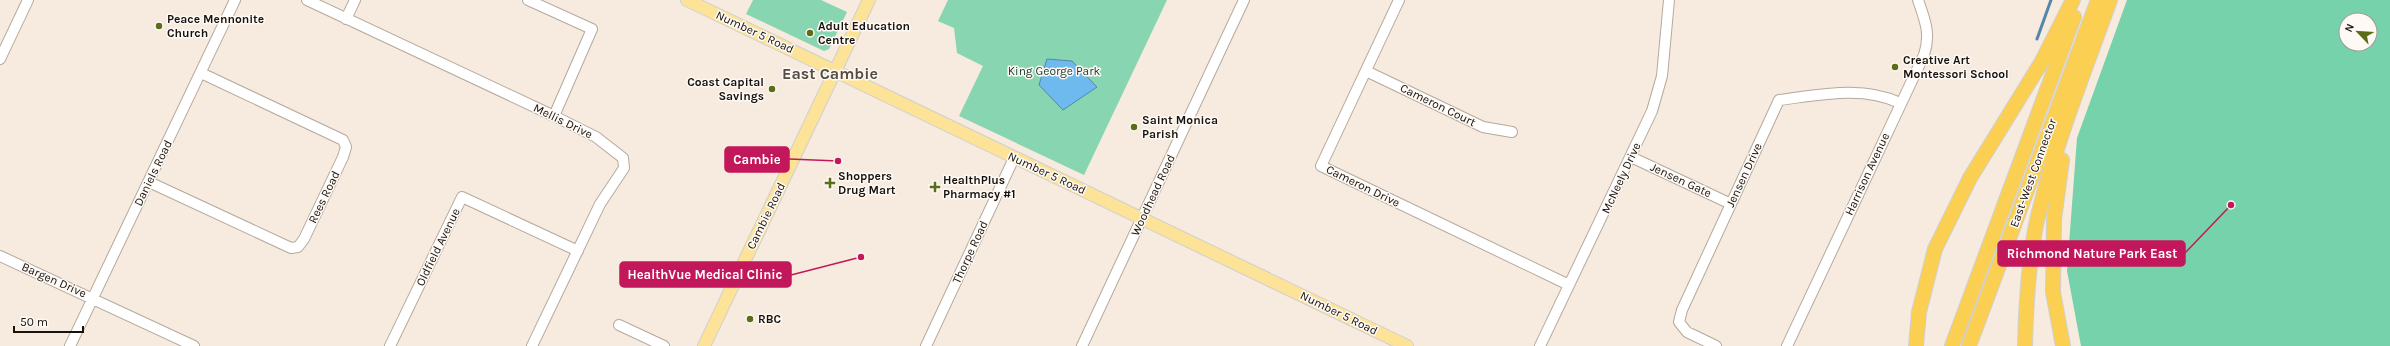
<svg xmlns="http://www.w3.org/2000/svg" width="2390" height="346" font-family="Karla,sans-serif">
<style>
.green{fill:#87d5b1}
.forest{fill:#76d2aa;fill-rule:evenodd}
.water{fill:#6eb9ed;stroke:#5487aa}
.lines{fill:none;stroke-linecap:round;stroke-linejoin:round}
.stream{stroke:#5487aa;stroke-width:3}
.minor-casing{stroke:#b4a99d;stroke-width:12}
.major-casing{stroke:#d0d0cf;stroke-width:14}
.highway-casing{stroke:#d0d0cf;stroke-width:16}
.minor{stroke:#fff;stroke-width:10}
.major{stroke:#fde397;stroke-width:12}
.highway{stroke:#fbd052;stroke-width:14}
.poi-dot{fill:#5c6d18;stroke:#fef9f4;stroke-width:1.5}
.labels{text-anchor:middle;stroke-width:3;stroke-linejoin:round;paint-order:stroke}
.poi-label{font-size:12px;font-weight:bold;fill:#16120d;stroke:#fef9f4;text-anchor:start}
.street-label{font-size:12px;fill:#16120d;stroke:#fef9f4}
.park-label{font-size:12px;fill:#113a2a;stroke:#fef9f4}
.district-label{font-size:16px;font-weight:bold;fill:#564c41;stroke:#fef9f4}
.leader{fill:none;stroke:#c2185b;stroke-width:1.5}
.callout-dot{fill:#c2185b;stroke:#fef9f4;stroke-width:1.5}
.callout{fill:#c2185b;stroke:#c2185b;stroke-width:1.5}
.callout-label{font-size:13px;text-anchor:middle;font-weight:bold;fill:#fff}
</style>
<rect width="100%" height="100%" fill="#f7eade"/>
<path class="green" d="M753,0H821L847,12L829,49L824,51L746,14Z
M948,0H1167L1084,175L959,116L983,66L957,53L954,28L938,21Z"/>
<path class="forest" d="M2127,0H2390V346H2081L2067,271L2077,138ZM2346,20H2370V44H2346Z"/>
<path class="water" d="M1047,59L1072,61L1097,87L1063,110L1039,85Z"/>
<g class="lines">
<path class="stream" d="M2037,39L2051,0"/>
<defs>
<path id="minor" d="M307,0L554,116L596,137L623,158L624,168L600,204L532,346
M528,0L592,29L554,116
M1399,0L1321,166L1569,285
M346,19L355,0
M0,59L28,0
M1366,71L1483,127L1512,132
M1631,157L1731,204
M149,182L291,248L298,247L304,239L343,157L346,147L343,140L201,73
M0,256L194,346
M619,325L664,346
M70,346L235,0
M390,346L462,197L578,251
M926,346L1014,158
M1082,346L1244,0
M1540,346L1652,111L1662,76L1669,0
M1716,346L1687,332L1679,322L1682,310L1779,100C1819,95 1863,85 1900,103
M1787,346L1924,55C1931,34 1925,20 1918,0"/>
<path id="major" d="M687,0L1407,346
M704,346L869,0"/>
<path id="highway" d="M2062,160L2054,220L2053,292L2063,346
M1916,346L1919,312L1935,249L1970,178L2041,63L2073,0
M1952,346L2074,17
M1969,346L2098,0
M2025,346C2026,306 2028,265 2036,225C2053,149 2084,73 2110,0"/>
</defs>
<use href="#minor" class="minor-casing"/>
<use href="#major" class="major-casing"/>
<use href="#highway" class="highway-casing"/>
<use href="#minor" class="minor"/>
<use href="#major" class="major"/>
<use href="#highway" class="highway"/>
</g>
<g class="poi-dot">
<circle cx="159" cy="26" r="4"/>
<circle cx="810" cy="33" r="4"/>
<circle cx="1895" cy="67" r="4"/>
<circle cx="772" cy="89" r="4"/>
<circle cx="1134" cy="127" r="4"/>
<path d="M828 177h4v4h4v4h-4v4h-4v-4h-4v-4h4z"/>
<path d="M933 181h4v4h4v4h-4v4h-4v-4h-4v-4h4z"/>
<circle cx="750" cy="319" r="4"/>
</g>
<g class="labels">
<g class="poi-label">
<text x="167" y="23">Peace Mennonite<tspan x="167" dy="14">Church</tspan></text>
<text x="818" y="30">Adult Education<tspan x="818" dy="14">Centre</tspan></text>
<text x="1903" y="64">Creative Art<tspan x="1903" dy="14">Montessori School</tspan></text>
<text x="764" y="86" text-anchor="end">Coast Capital<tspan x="764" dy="14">Savings</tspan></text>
<text x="1142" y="124">Saint Monica<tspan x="1142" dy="14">Parish</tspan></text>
<text x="838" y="180">Shoppers<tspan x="838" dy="14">Drug Mart</tspan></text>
<text x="943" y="184">HealthPlus<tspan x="943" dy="14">Pharmacy #1</tspan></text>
<text x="758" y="323">RBC</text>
</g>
<g class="street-label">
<text transform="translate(755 32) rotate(25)" y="4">Number 5 Road</text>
<text transform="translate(1438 105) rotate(26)" y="4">Cameron Court</text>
<text transform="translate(563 121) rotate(26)" y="4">Mellis Drive</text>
<text transform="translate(153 173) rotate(-64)" y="4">Daniels Road</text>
<text transform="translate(1047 173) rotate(25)" y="4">Number 5 Road</text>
<text transform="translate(2033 173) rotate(-70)" y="4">East-West Connector</text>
<text transform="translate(1867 174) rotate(-65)" y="4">Harrison Avenue</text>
<text transform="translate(1744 175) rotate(-65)" y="4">Jensen Drive</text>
<text transform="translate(1621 178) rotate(-65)" y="4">McNeely Drive</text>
<text transform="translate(1681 180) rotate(25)" y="4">Jensen Gate</text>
<text transform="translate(1363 186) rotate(26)" y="4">Cameron Drive</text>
<text transform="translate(1153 195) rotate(-65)" y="4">Woodhead Road</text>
<text transform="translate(324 197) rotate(-64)" y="4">Rees Road</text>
<text transform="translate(766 216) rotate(-64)" y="4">Cambie Road</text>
<text transform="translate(438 247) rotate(-64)" y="4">Oldfield Avenue</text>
<text transform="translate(970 252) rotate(-65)" y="4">Thorpe Road</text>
<text transform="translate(54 280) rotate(24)" y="4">Bargen Drive</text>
<text transform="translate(1339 313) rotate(26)" y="4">Number 5 Road</text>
</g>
<g class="park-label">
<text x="1054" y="75">King George Park</text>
</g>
<g class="district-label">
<text x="830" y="79">East Cambie</text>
</g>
</g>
<path class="leader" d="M838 161L789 159M2231 205L2185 253M861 257L791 275"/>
<g class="callout-dot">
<circle cx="838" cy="161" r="4"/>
<circle cx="2231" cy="205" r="4"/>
<circle cx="861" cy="257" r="4"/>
</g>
<g class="callout">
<rect x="725" y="147" width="64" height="25" rx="4"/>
<rect x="1998" y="241" width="187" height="25" rx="4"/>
<rect x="620" y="262" width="171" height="25" rx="4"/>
</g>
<g class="callout-label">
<text x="757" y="164">Cambie</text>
<text x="2092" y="258">Richmond Nature Park East</text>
<text x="705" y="279">HealthVue Medical Clinic</text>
</g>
<g transform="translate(2358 32) rotate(295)"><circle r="19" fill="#fef9f4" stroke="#a19d98"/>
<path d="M0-3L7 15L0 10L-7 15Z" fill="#5c6d18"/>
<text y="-6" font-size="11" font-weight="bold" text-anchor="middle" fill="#16120d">N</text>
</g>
<path d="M14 326v6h69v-6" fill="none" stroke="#16120d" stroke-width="2"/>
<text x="20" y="326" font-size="12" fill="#16120d" stroke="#fef9f4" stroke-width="3" paint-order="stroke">50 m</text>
</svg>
